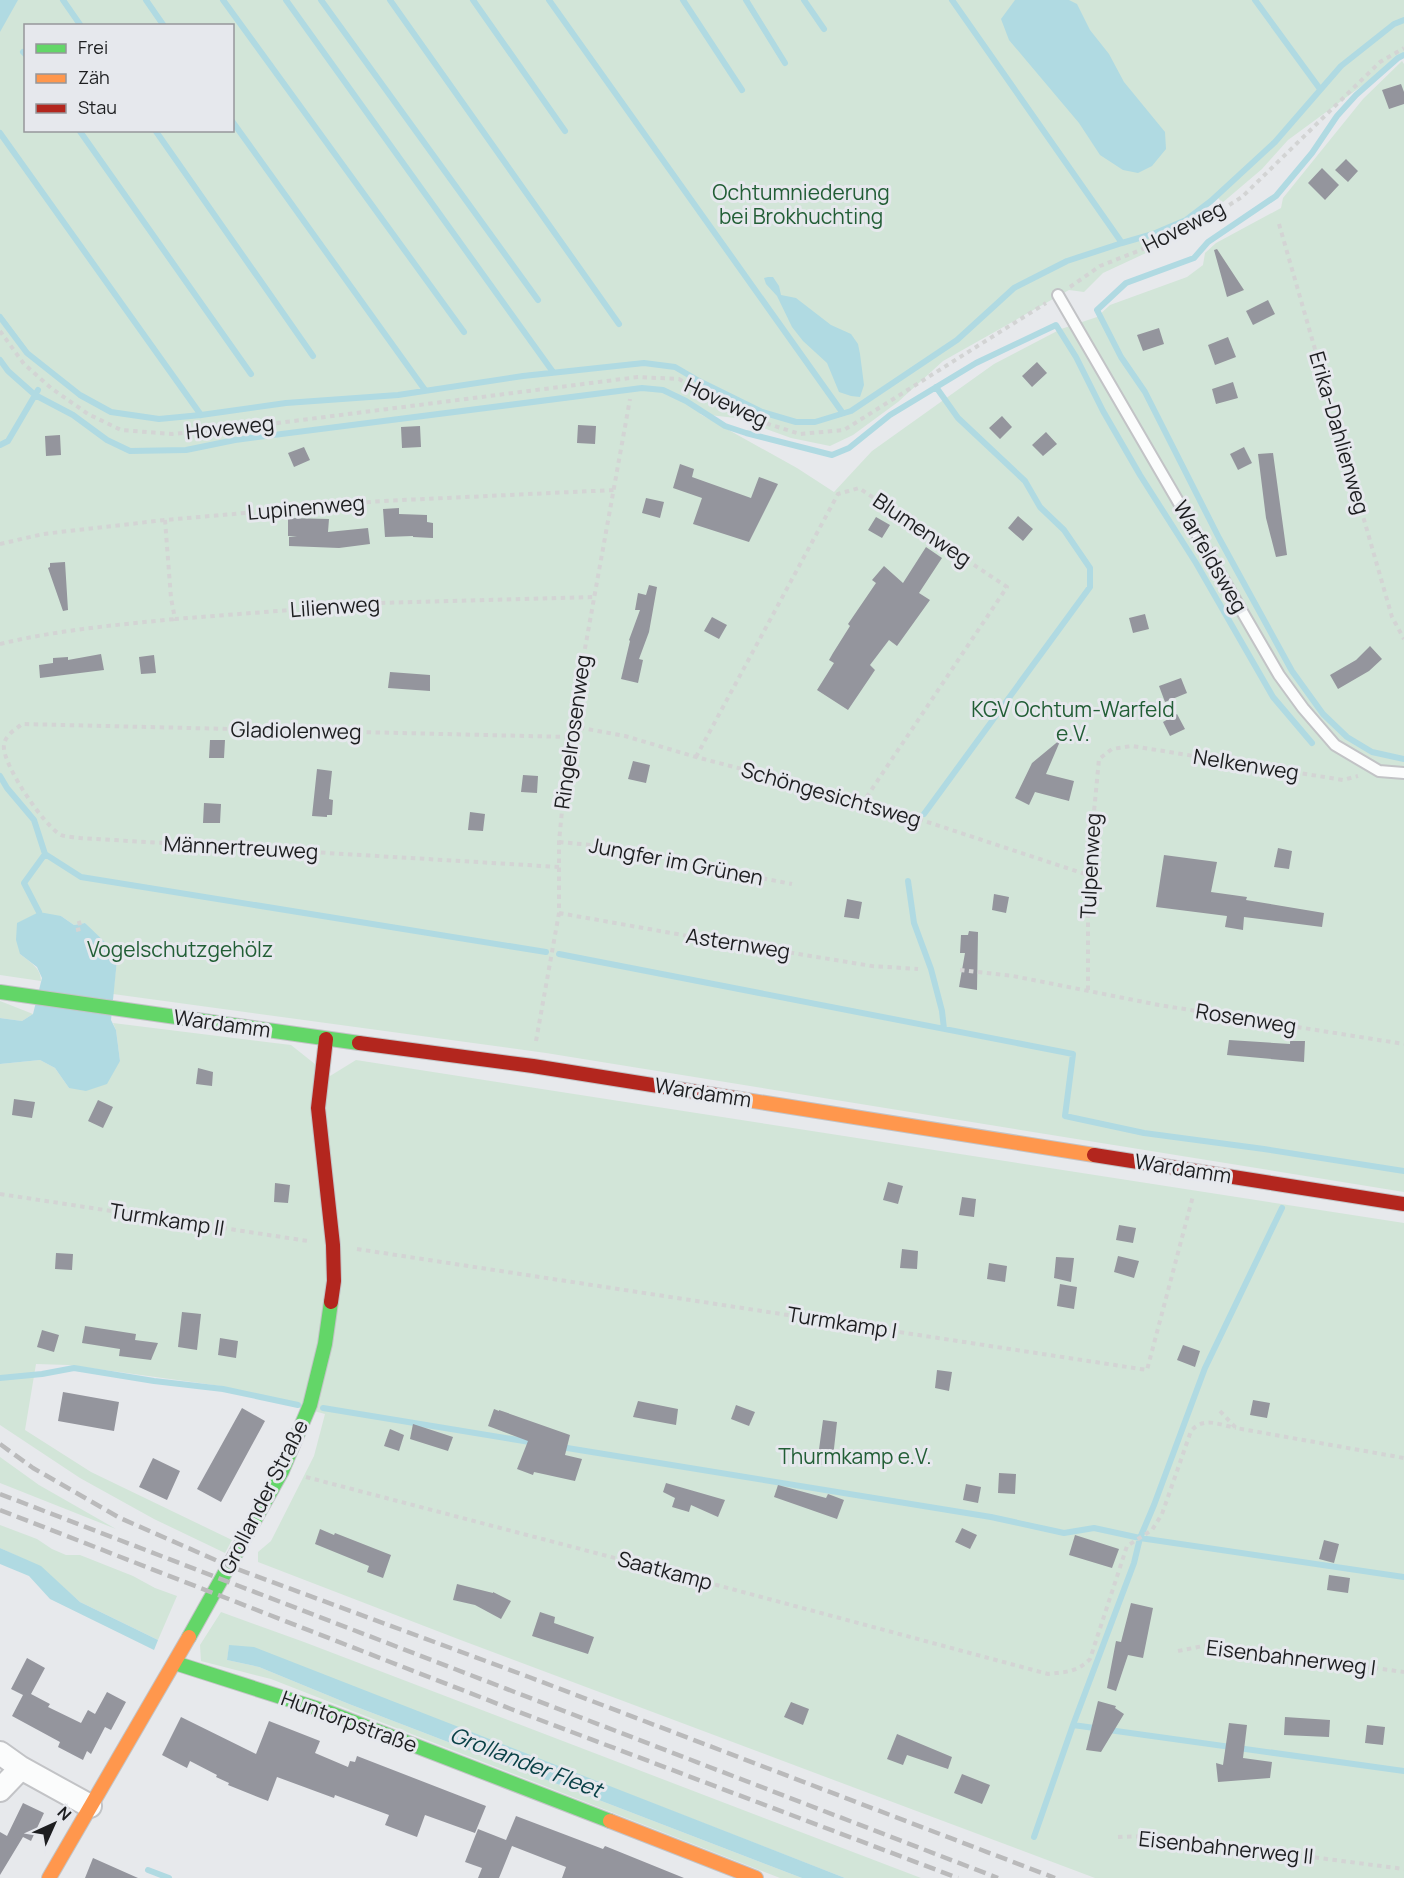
<svg xmlns="http://www.w3.org/2000/svg" width="1404" height="1878" font-family="Manrope,sans-serif">
<style>
.green{fill:#d2e5d8;fill-rule:evenodd}
.water{fill:#b0dae2}
.lines{fill:none;stroke-linecap:round;stroke-linejoin:round}
.stream{stroke:#b0dae2;stroke-width:6}
.building{fill:#94959d}
.lane-casing{stroke:#c2c3c6;stroke-width:14}
.street-casing{stroke:#c2c3c6;stroke-width:26}
.fast-casing{stroke:#c2c3c6;stroke-width:16}
.slow-casing{stroke:#c2c3c6;stroke-width:16}
.jam-casing{stroke:#c2c3c6;stroke-width:16}
.path{stroke:#d3d4d4;stroke-width:4;stroke-dasharray:4.5 4.5;stroke-linecap:butt}
.lane{stroke:#fbfcfc;stroke-width:10}
.street{stroke:#fbfcfc;stroke-width:22}
.fast{stroke:#63d668;stroke-width:14}
.slow{stroke:#ff974d;stroke-width:14}
.jam{stroke:#b3261e;stroke-width:14}
.rail{stroke:#bababb;stroke-width:4.5;stroke-dasharray:12 6;stroke-linecap:butt}
.labels{text-anchor:middle;stroke-width:6;stroke-linejoin:round;paint-order:stroke}
.park-label{font-size:21px;fill:#225e36;stroke:#e6e8ed}
.street-label{font-size:21px;fill:#1d1e20;stroke:#e6e8ed}
.water-label{font-size:22px;font-style:italic;fill:#0b4248;stroke:#e6e8ed}
</style>
<rect width="100%" height="100%" fill="#e7e9ec"/>
<path class="green" d="M0,0H1404V55L1288,140L1262,169L1222,203L1216,195L1143,248L1146,253L1103,273L1084,292L1069,290L943,361L898,402L853,435L830,446L791,438L736,418L700,414L797,468L834,492L872,451L994,364L1061,329L1097,317L1110,305L1187,277L1203,265L1205,253L1216,243L1281,208L1283,198L1363,99L1402,61L1404,64V1192L546,1053L113,994L117,960L85,923L74,925L61,916L20,954C30,962 41,968 41,981L0,975ZM26,26H232V130H26Z
M0,1001L33,1014L22,1021L0,1018Z
M113,1023L291,1045L330,1076L356,1060L1404,1223V1878H1095L458,1639L258,1562V1552L271,1541L314,1456L325,1414L221,1386L68,1365L36,1364L25,1430L91,1472L232,1540L225,1553L154,1519L80,1478L0,1425V1064L40,1060L55,1068L69,1088L120,1061L116,1030Z
M0,1457L39,1485L116,1529L0,1483Z
M0,1525L37,1539L52,1549L66,1555H80L133,1576L155,1588L177,1596L158,1640L80,1602L41,1567L0,1548Z
M221,1612L304,1642L921,1878H845L435,1719L229,1646L227,1660L259,1667L349,1704L802,1878H780L271,1679L201,1661L200,1645Z"/>
<path class="water" d="M0,0H18L0,32Z
M1015,0H1069L1077,4L1090,30L1109,54L1124,82L1165,132L1166,149L1152,166L1138,173L1123,170L1100,155L1079,123L1009,40L1001,19Z
M768,277H773L779,286L781,295L796,298L831,325L851,334L858,344L860,354L864,385L860,397L851,396L839,392L827,363L803,341L792,327L777,296L766,284L764,278Z
M39,912L61,916L74,925L85,923L110,947L117,960L111,1020L116,1030L120,1061L107,1084L86,1091L69,1088L55,1068L40,1060L0,1064V1018L22,1021L33,1014L42,978L37,967L20,954L16,940L17,923Z
M0,1548L41,1566L80,1602L158,1640L154,1650L50,1599L29,1576L0,1564Z
M229,1645L254,1647L845,1878H802L349,1704L259,1667L227,1660Z"/>
<g class="lines">
<path class="stream" d="M63,0L81,26
M146,0L164,26
M223,0L464,332
M286,0L553,372
M321,0L538,300
M390,0L619,324
M473,0L565,131
M549,0L842,412
M683,0L742,90
M746,0L785,63
M804,0L824,29
M952,0L1122,243
M1255,0L1320,89
M23,52L26,55
M1404,55L1398,58L1356,95L1337,116L1312,153L1276,196L1208,242L1194,258L1126,283L1097,310L1121,357L1145,392L1219,538L1292,671L1323,714L1347,737L1372,752L1404,759
M232,121L425,390
M79,130L251,374
M155,130L313,356
M0,133L201,415
M0,317L27,353L80,395L111,412L159,419L201,415L286,403L398,395L523,376L644,363L675,367L699,381L762,412L796,422H815L851,411L957,340L1014,288L1067,261L1122,243L1153,234L1186,220L1211,201L1275,142L1341,66L1394,24L1404,20
M0,360L8,371L35,395L73,415L107,440L130,451L186,450L235,440L642,388L663,390L686,401L725,426L746,433L832,455L849,448L890,415L976,363L1056,325L1076,357L1103,411L1140,475L1196,563L1273,697L1312,743
M0,445L8,441L38,390
M0,776L7,788L34,820L45,854L24,883L39,912
M924,814L1090,587V568L1064,530L1040,507L1025,481L958,418L936,387
M45,854L81,877L546,952
M908,881L914,923L931,969L942,1011L944,1029
M559,954L1073,1054L1065,1116L1144,1133L1264,1149L1404,1171
M0,1378L42,1374L74,1368L154,1381L223,1389L298,1405
M323,1408L536,1443
M561,1447L991,1517L1064,1533L1094,1528L1140,1538L1404,1577
M1073,1725L1404,1771
M1034,1837L1073,1725L1134,1563L1140,1538L1154,1505L1205,1368L1282,1208
M148,1870L169,1878"/>
</g>
<path class="building" d="M1401,84L1404,92V104L1389,109L1382,90Z
M1346,159L1358,171L1348,182L1335,170Z
M1322,168L1339,185L1325,200L1308,183Z
M1217,249L1244,290L1227,297L1214,250Z
M1268,300L1275,314L1253,325L1246,311Z
M1159,328L1164,344L1143,351L1137,335Z
M1228,337L1236,357L1215,365L1208,345Z
M1037,362L1047,373L1032,387L1022,376Z
M1233,382L1238,398L1216,404L1212,389Z
M1002,416L1012,427L1000,439L989,428Z
M578,425L596,426L595,444L577,443Z
M420,426L421,447L402,448L401,427Z
M1046,432L1057,444L1043,456L1032,445Z
M60,435L61,455L46,456L45,436Z
M304,447L310,460L294,467L288,453Z
M1244,447L1252,463L1238,470L1230,454Z
M1273,453L1287,555L1276,557L1266,518L1258,454Z
M680,464L694,469L692,477L751,498L759,477L778,484L749,542L693,524L702,498L673,488Z
M646,498L664,502L660,518L642,513Z
M399,508V514L427,515V522L433,523V538L413,537V536L385,537L383,509Z
M1018,516L1033,529L1023,541L1008,528Z
M876,517L890,525L882,538L868,530Z
M288,518L329,519L328,532L368,528L370,544L339,548L289,546V537L297,536H288Z
M926,547L942,558L919,593L930,600L897,646L889,640L870,665L875,670L848,710L817,690L834,663L829,660L833,653L850,626L848,624L876,583L872,580L884,566L903,583Z
M65,562L68,610L63,611L48,568L50,567V563Z
M649,585L657,587L649,632L639,659L643,660L638,683L621,679L630,641L629,640L640,610H635L638,593L646,595Z
M1145,614L1149,629L1133,633L1129,618Z
M712,617L727,625L719,639L704,631Z
M1370,646L1382,659L1369,671L1338,689L1330,675L1356,660Z
M101,654L104,670L40,678L39,665L53,663V658L68,657V660Z
M154,655L156,673L141,674L139,657Z
M390,672L430,675V691L388,688Z
M1181,678L1187,693L1165,702L1159,686Z
M1177,714L1185,729L1170,736L1163,722Z
M1061,739L1046,774L1074,781L1069,801L1035,792L1029,805L1015,798L1032,763Z
M210,740H225L224,758H209Z
M633,761L650,765L646,783L628,779Z
M317,769L332,771L329,799L333,800L332,815H327V817L312,816Z
M523,775L538,776L537,793L521,792Z
M204,803L221,804L220,823H203Z
M470,812L485,814L483,831L468,830Z
M1278,848L1292,851L1289,869L1274,867Z
M1164,855L1217,862L1211,892L1247,897L1246,900L1324,913L1322,927L1244,917L1243,930L1225,927L1227,916L1156,907Z
M994,894L1009,897L1006,913L992,910Z
M847,899L862,902L859,919L844,917Z
M969,931L978,932L977,990L959,987L965,953H960L961,935H968Z
M1229,1040L1290,1044V1041H1305L1304,1062L1227,1055Z
M198,1068L213,1072L212,1086L196,1084Z
M14,1099L35,1102L32,1118L12,1115Z
M98,1100L113,1107L103,1128L88,1121Z
M888,1182L903,1186L898,1204L883,1200Z
M275,1183L290,1185L288,1203L274,1202Z
M962,1197L976,1199L974,1217L959,1215Z
M1119,1225L1136,1228L1133,1243L1116,1240Z
M902,1249L918,1251L917,1269L900,1268Z
M56,1253L73,1254L72,1270L55,1269Z
M1118,1256L1139,1261L1134,1278L1114,1272Z
M1056,1257L1074,1258L1071,1282L1054,1278Z
M989,1263L1007,1266L1005,1282L987,1279Z
M1060,1284L1077,1287L1074,1309L1057,1306Z
M182,1312L201,1314L197,1350L178,1347Z
M85,1326L136,1334L135,1340L158,1343L151,1360L119,1356L120,1349L82,1343Z
M42,1330L59,1335L54,1352L37,1347Z
M220,1338L238,1341L236,1358L218,1355Z
M1183,1345L1200,1351L1195,1367L1177,1360Z
M937,1370L952,1372L949,1391L935,1388Z
M63,1392L119,1402L114,1431L58,1421Z
M1253,1400L1270,1403L1267,1418L1250,1415Z
M638,1401L678,1409L676,1425L633,1417Z
M736,1405L755,1412L749,1426L731,1419Z
M242,1408L265,1421L221,1502L197,1489Z
M494,1409L499,1411V1410L570,1435L565,1455L582,1459L575,1481L534,1472L533,1475L517,1469L528,1441L488,1426Z
M823,1420L837,1422L832,1466L817,1464Z
M413,1424L453,1437L448,1451L410,1439Z
M390,1429L404,1435L399,1451L384,1446Z
M153,1458L180,1471L167,1500L139,1487Z
M999,1473L1016,1474L1015,1494L998,1493Z
M666,1483L725,1500L718,1517L691,1505L689,1512L672,1507L675,1498L663,1492Z
M966,1484L981,1487L978,1503L963,1500Z
M778,1485L826,1498L828,1494L844,1500L837,1519L774,1497Z
M962,1528L977,1535L970,1549L955,1542Z
M320,1529L334,1535L335,1533L391,1555L383,1578L367,1572L369,1566L315,1544Z
M1075,1535L1119,1549L1112,1568L1069,1555Z
M1324,1540L1339,1544L1334,1563L1319,1559Z
M1329,1575L1350,1578L1348,1593L1327,1590Z
M457,1584L493,1593V1592L511,1601L501,1619L475,1605L453,1600Z
M1131,1603L1153,1608L1143,1658L1128,1655L1116,1691L1107,1688L1116,1641L1121,1642Z
M540,1612L555,1617L554,1623L594,1637L588,1654L532,1636Z
M27,1658L45,1668L31,1694L50,1704L48,1707L81,1723L88,1710L95,1714L107,1692L126,1702L111,1730L105,1727L91,1754L87,1751L83,1760L58,1747L60,1742L12,1716L23,1695L11,1689Z
M1098,1701L1116,1706L1115,1708L1124,1714L1101,1752L1086,1750Z
M791,1702L809,1709L803,1725L784,1717Z
M181,1717L256,1754L269,1721L320,1741L315,1753L348,1767L350,1761L355,1762L357,1756L486,1806L475,1833L425,1815L417,1837L385,1825L389,1815L335,1795L334,1798L277,1777L268,1801L228,1785L229,1783L216,1777L217,1775L190,1761L187,1768L162,1755Z
M1285,1717L1330,1720L1329,1737L1284,1735Z
M1229,1723L1247,1725L1243,1758L1272,1762L1270,1778L1218,1782L1216,1763L1223,1765Z
M1367,1725L1385,1727L1383,1745L1365,1743Z
M897,1734L952,1757L948,1769L907,1755L903,1765L887,1759Z
M962,1774L990,1785L982,1804L954,1793Z
M23,1803L44,1813L31,1841L23,1837L0,1875V1832L7,1836Z
M516,1816L603,1849L605,1846L684,1878H562L566,1867L512,1846L499,1878H478L482,1868L465,1862L478,1829L506,1840Z
M93,1858L138,1878H85Z"/>
<g class="lines">
<defs>
<path id="lane" d="M1058,295L1279,675L1303,708L1335,745L1379,771L1404,773"/>
<path id="street" d="M0,1753L21,1768L90,1806
M0,1790L21,1768"/>
<path id="fast" d="M0,992L359,1043
M189,1637L282,1471L310,1405L325,1344L331,1302
M175,1663L328,1712L610,1821"/>
<path id="slow" d="M734,1098L1094,1155
M610,1821L756,1878
M49,1878L189,1637"/>
<path id="jam" d="M326,1039L318,1108L333,1245L334,1281L331,1302
M359,1043L533,1066L734,1098
M1094,1155L1404,1204"/>
</defs>
<use href="#lane" class="lane-casing"/>
<use href="#street" class="street-casing"/>
<use href="#fast" class="fast-casing"/>
<use href="#slow" class="slow-casing"/>
<use href="#jam" class="jam-casing"/>
<path class="path" d="M1279,224L1392,617L1404,639
M1070,287L1100,266L1166,240L1202,222L1242,197L1380,62L1404,48
M0,331L24,364L51,388L88,414L121,430L172,434L270,424L638,377L679,379L746,417L800,434L844,430L1046,303
M165,520L171,598L175,619L380,603L594,597
M0,544L43,534L165,520L382,501L614,490
M0,644C57,630 116,625 175,619
M571,726L625,736L696,757L864,801L1088,875
M696,757L838,494L859,488L1007,587L864,801
M559,842L591,845L792,884
M559,867L80,838C74,837 66,837 61,835C45,827 1,763 4,745C5,735 15,730 22,724L569,737
M559,913L688,936L872,966L918,969
M76,930L81,929L78,918
M960,970L1013,976L1159,1005L1404,1044
M1088,990V875L1099,759L1112,749L1132,746L1343,780L1358,776
M536,1041L559,913V842L569,737L630,399
M0,1194L308,1241
M357,1249L1147,1370L1193,1196
M1220,1411L1236,1428L1404,1458
M306,1477L672,1573L1048,1674C1065,1672 1078,1672 1090,1659L1127,1546L1152,1530L1162,1514L1191,1431C1204,1416 1219,1425 1236,1428
M1178,1651L1208,1645L1404,1672
M1118,1837L1149,1836L1404,1869"/>
<use href="#lane" class="lane"/>
<use href="#street" class="street"/>
<use href="#fast" class="fast"/>
<use href="#slow" class="slow"/>
<use href="#jam" class="jam"/>
<path class="rail" d="M0,1444L33,1468L120,1518L229,1566L529,1677L1055,1878
M0,1494L998,1878
M0,1510L511,1709L958,1878"/>
</g>
<g class="labels">
<g class="park-label">
<text x="801" y="200">Ochtumniederung<tspan x="801" dy="24">bei Brokhuchting</tspan></text>
<text x="1073" y="717">KGV Ochtum-Warfeld<tspan x="1073" dy="24">e.V.</tspan></text>
<text x="180" y="957">Vogelschutzgehölz</text>
<text x="855" y="1464">Thurmkamp e.V.</text>
</g>
<g class="street-label">
<text transform="translate(1184 227) rotate(-27)" y="7">Hoveweg</text>
<text transform="translate(726 403) rotate(25)" y="7">Hoveweg</text>
<text transform="translate(230 428) rotate(-6)" y="7">Hoveweg</text>
<text transform="translate(1339 433) rotate(74)" y="7">Erika-Dahlienweg</text>
<text transform="translate(306 508) rotate(-5)" y="7">Lupinenweg</text>
<text transform="translate(922 530) rotate(34)" y="7">Blumenweg</text>
<text transform="translate(1210 557) rotate(60)" y="7">Warfeldsweg</text>
<text transform="translate(335 607) rotate(-4)" y="7">Lilienweg</text>
<text transform="translate(296 731) rotate(1)" y="7">Gladiolenweg</text>
<text transform="translate(573 732) rotate(-82)" y="7">Ringelrosenweg</text>
<text transform="translate(1246 765) rotate(9)" y="7">Nelkenweg</text>
<text transform="translate(831 795) rotate(16)" y="7">Schöngesichtsweg</text>
<text transform="translate(241 848) rotate(3)" y="7">Männertreuweg</text>
<text transform="translate(676 862) rotate(11)" y="7">Jungfer im Grünen</text>
<text transform="translate(1091 866) rotate(-87)" y="7">Tulpenweg</text>
<text transform="translate(738 944) rotate(9)" y="7">Asternweg</text>
<text transform="translate(1246 1019) rotate(9)" y="7">Rosenweg</text>
<text transform="translate(222 1024) rotate(8)" y="7">Wardamm</text>
<text transform="translate(703 1093) rotate(9)" y="7">Wardamm</text>
<text transform="translate(1183 1169) rotate(9)" y="7">Wardamm</text>
<text transform="translate(167 1220) rotate(9)" y="7">Turmkamp II</text>
<text transform="translate(842 1323) rotate(9)" y="7">Turmkamp I</text>
<text transform="translate(264 1497) rotate(-63)" y="7">Grollander Straße</text>
<text transform="translate(665 1571) rotate(15)" y="7">Saatkamp</text>
<text transform="translate(1291 1658) rotate(7)" y="7">Eisenbahnerweg I</text>
<text transform="translate(349 1722) rotate(20)" y="7">Huntorpstraße</text>
<text transform="translate(1226 1848) rotate(6)" y="7">Eisenbahnerweg II</text>
</g>
<g class="water-label">
<text transform="translate(526 1762) rotate(21)" y="8">Grollander Fleet</text>
</g>
</g>
<rect x="24" y="24" width="210" height="108" fill="#e6e8ed" stroke="#96979b" stroke-width="1.5"/>
<rect x="36" y="44" width="30" height="9" fill="#63d668" stroke="#96979b" stroke-width="1.5"/>
<text x="78" y="54" font-size="18" fill="#1d1e20">Frei</text>
<rect x="36" y="74" width="30" height="9" fill="#ff974d" stroke="#96979b" stroke-width="1.5"/>
<text x="78" y="84" font-size="18" fill="#1d1e20">Zäh</text>
<rect x="36" y="104" width="30" height="9" fill="#b3261e" stroke="#96979b" stroke-width="1.5"/>
<text x="78" y="114" font-size="18" fill="#1d1e20">Stau</text>
<g transform="translate(54 1824) rotate(45)" stroke="#e6e8ed" stroke-width="4.5" paint-order="stroke">
<path d="M0-4.5L10 22L0 15L-10 22Z" fill="#1d1e20"/>
<text y="-9" font-size="16" font-weight="bold" text-anchor="middle" fill="#1d1e20">N</text>
</g>
</svg>
